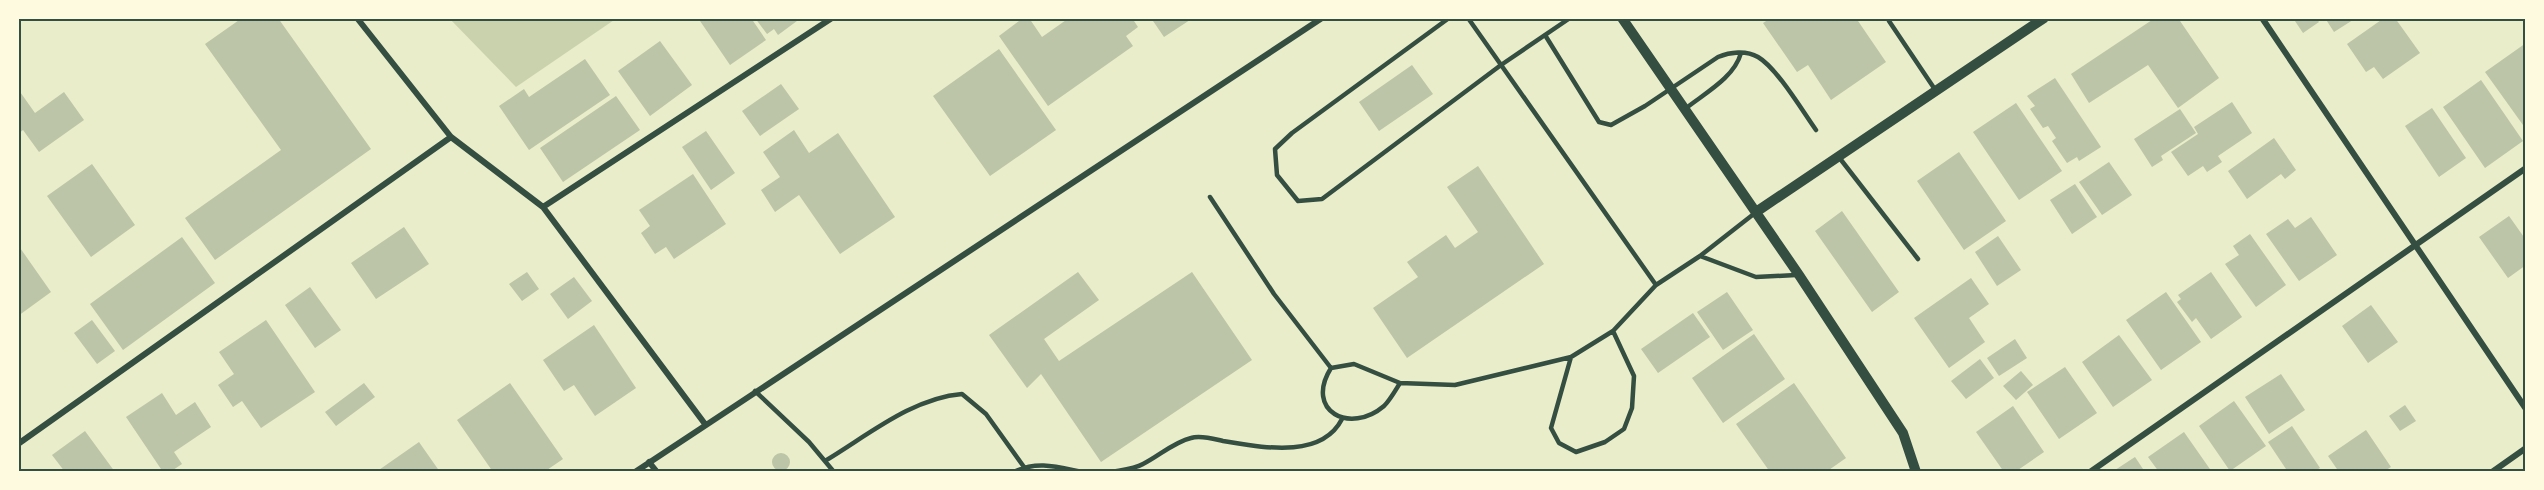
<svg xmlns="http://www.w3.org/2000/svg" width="2544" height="490" font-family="'Alegreya Sans',sans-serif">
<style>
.green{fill:#cad2ad}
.building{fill:#bcc5a7}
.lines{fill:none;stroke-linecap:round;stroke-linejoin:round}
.service{stroke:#344e41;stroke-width:4.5}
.minor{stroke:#344e41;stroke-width:6}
.tertiary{stroke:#344e41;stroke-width:10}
.neatline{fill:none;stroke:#344e41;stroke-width:2}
</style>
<rect width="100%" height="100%" fill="#e9edc9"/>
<path class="green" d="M449,18H617L516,87Z"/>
<path class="building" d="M242,18H278L371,149L215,260L185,218L281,150L205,44Z
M698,18H751L766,40L730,65Z
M755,18H801L778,35L774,29L767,34Z
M1023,18H1029L1042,37L1069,18H1132L1138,27L1126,36L1133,46L1048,106L999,36Z
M1151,18H1193L1164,37Z
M1771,18H1856L1886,62L1831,100L1808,65L1797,72L1763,23Z
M2155,18H2178L2219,78L2178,108L2148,65L2089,103L2071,74Z
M2293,18H2316L2319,22L2303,33Z
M2325,18H2356L2334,32Z
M2384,18H2395L2420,53L2383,79L2374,67L2366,72L2347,44Z
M660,41L692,85L650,116L618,71Z
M2526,43V123L2523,125L2485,72Z
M999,49L1056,130L990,176L933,96Z
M585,59L610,95L529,150L499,106L524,89L529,97Z
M1412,65L1433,94L1379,131L1359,102Z
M2055,78L2101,147L2079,161L2077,157L2067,163L2052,141L2056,138L2048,126L2043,128L2030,109L2035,106L2027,96Z
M2481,80L2523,141L2485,168L2443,107Z
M781,84L799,109L760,136L742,111Z
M18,89L35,113L64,92L84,120L39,152L23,130L18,134Z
M616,96L640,130L563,182L540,148Z
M2232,102L2252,133L2218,156L2222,162L2207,172L2203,166L2188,176L2171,152L2198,134L2194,127Z
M2016,103L2062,171L2019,200L1973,132Z
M2432,108L2466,158L2439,177L2405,126Z
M2180,109L2196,133L2161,156L2163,160L2152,167L2134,139Z
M794,130L809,153L838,133L895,217L840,254L799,195L775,212L761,190L780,177L763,152Z
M706,131L735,173L711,190L682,147Z
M2274,138L2296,170L2285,179L2281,174L2247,199L2228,171Z
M1959,152L2006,221L1964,250L1917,181Z
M2109,162L2132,195L2102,215L2079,182Z
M92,164L135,225L91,257L47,196Z
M1478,166L1544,264L1407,358L1373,308L1418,277L1407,262L1446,235L1455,248L1478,232L1447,187Z
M693,174L726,224L674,259L666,247L655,254L641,233L650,226L639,210Z
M2075,184L2097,217L2072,234L2050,200Z
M1842,211L1899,292L1872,312L1815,231Z
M2509,216L2526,240V265L2508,278L2479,237Z
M2311,217L2337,255L2299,281L2266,234L2288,219L2295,228Z
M404,227L429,264L376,299L351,263Z
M2250,234L2286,285L2256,307L2225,264L2239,255L2233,246Z
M1998,236L2021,270L1997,286L1975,252Z
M182,237L215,283L123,350L90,304Z
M18,245L51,292L18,316Z
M527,272L539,289L522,301L509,284Z
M1078,272L1099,300L1044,339L1059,361L1192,272L1252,360L1101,462L1041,374L1027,388L989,335Z
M2211,272L2242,317L2211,339L2196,318L2192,322L2177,302L2181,299L2178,295Z
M574,277L592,301L568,319L550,294Z
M1971,278L1989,304L1969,318L1985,342L1949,368L1914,318Z
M310,287L341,330L315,348L285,305Z
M1727,292L1753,330L1723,350L1697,312Z
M2166,292L2201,342L2161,370L2126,320Z
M2371,305L2398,342L2368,363L2342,326Z
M1693,313L1710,337L1658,373L1641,349Z
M92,320L115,351L97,364L74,333Z
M266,320L315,392L261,428L242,401L233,407L218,385L234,374L219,352Z
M594,325L636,388L595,416L574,385L564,391L543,360Z
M1754,334L1785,379L1723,423L1692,378Z
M2119,335L2152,380L2113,407L2082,362Z
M2015,339L2027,358L1999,376L1987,358Z
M1980,359L1994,378L1966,399L1951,381Z
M2065,367L2097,413L2059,439L2027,392Z
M2021,371L2033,385L2016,400L2003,386Z
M2281,374L2305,410L2269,434L2245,397Z
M364,383L375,397L336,426L325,412Z
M510,383L563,459L544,472H493L457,420Z
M1794,383L1846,458L1826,472H1770L1736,424Z
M162,393L176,415L195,402L211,427L174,452L182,464L170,472H163L126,417Z
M2234,401L2266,446L2230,471L2199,426Z
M2405,405L2416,421L2400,431L2389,416Z
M2013,406L2044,452L2015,472H2004L1976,432Z
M2292,426L2320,468L2313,472H2288L2268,442Z
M2366,430L2391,467L2383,472H2339L2328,456Z
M85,431L115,472H65L52,455Z
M2184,432L2212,472H2159L2148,457Z
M419,442L440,472H376Z
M772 462a9 9 0 1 1 18 0a9 9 0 1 1-18 0Z
M2135,457L2145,472H2112Z"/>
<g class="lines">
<path class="service" d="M1449,18L1292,133L1275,149L1277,175L1298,201L1322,199L1501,65L1570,18
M1468,18L1656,285
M1889,21L1936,91
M1545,35L1599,122L1611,125L1645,106L1718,57C1730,52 1746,50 1758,57C1777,68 1803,112 1816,130
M1685,109C1705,93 1734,78 1741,53
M1838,156L1918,259
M1210,197L1274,294L1331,368
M1700,256L1756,277L1796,275
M1571,357L1551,428L1559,443L1576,452L1605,442L1624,429L1632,408L1634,376L1613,331
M1400,383C1395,391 1390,400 1384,406C1350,435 1304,411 1331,368L1354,364L1400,383L1455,385L1571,357L1613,331L1656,285L1700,256L1755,213
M755,391L809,442L834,472
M825,461C867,436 912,398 962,394L986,414L1024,467
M1014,472C1037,460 1058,467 1082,472
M1111,472C1121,470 1134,469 1143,464C1159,456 1174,442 1191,438C1201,435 1214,439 1223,441C1261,447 1321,460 1342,419"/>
<path class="minor" d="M357,18L451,137L543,207L705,424
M2262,18L2526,409
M543,207L832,18
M18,444L451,137
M649,462L657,472
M635,472L1322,18
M2090,472L2526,168
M2492,472L2526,448"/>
<path class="tertiary" d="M1622,18L1799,275L1903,433L1916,472
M1756,212L2044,18"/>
</g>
<rect width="2544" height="490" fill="none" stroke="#fefae0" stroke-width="39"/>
<rect x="20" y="20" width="2504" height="450" class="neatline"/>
</svg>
